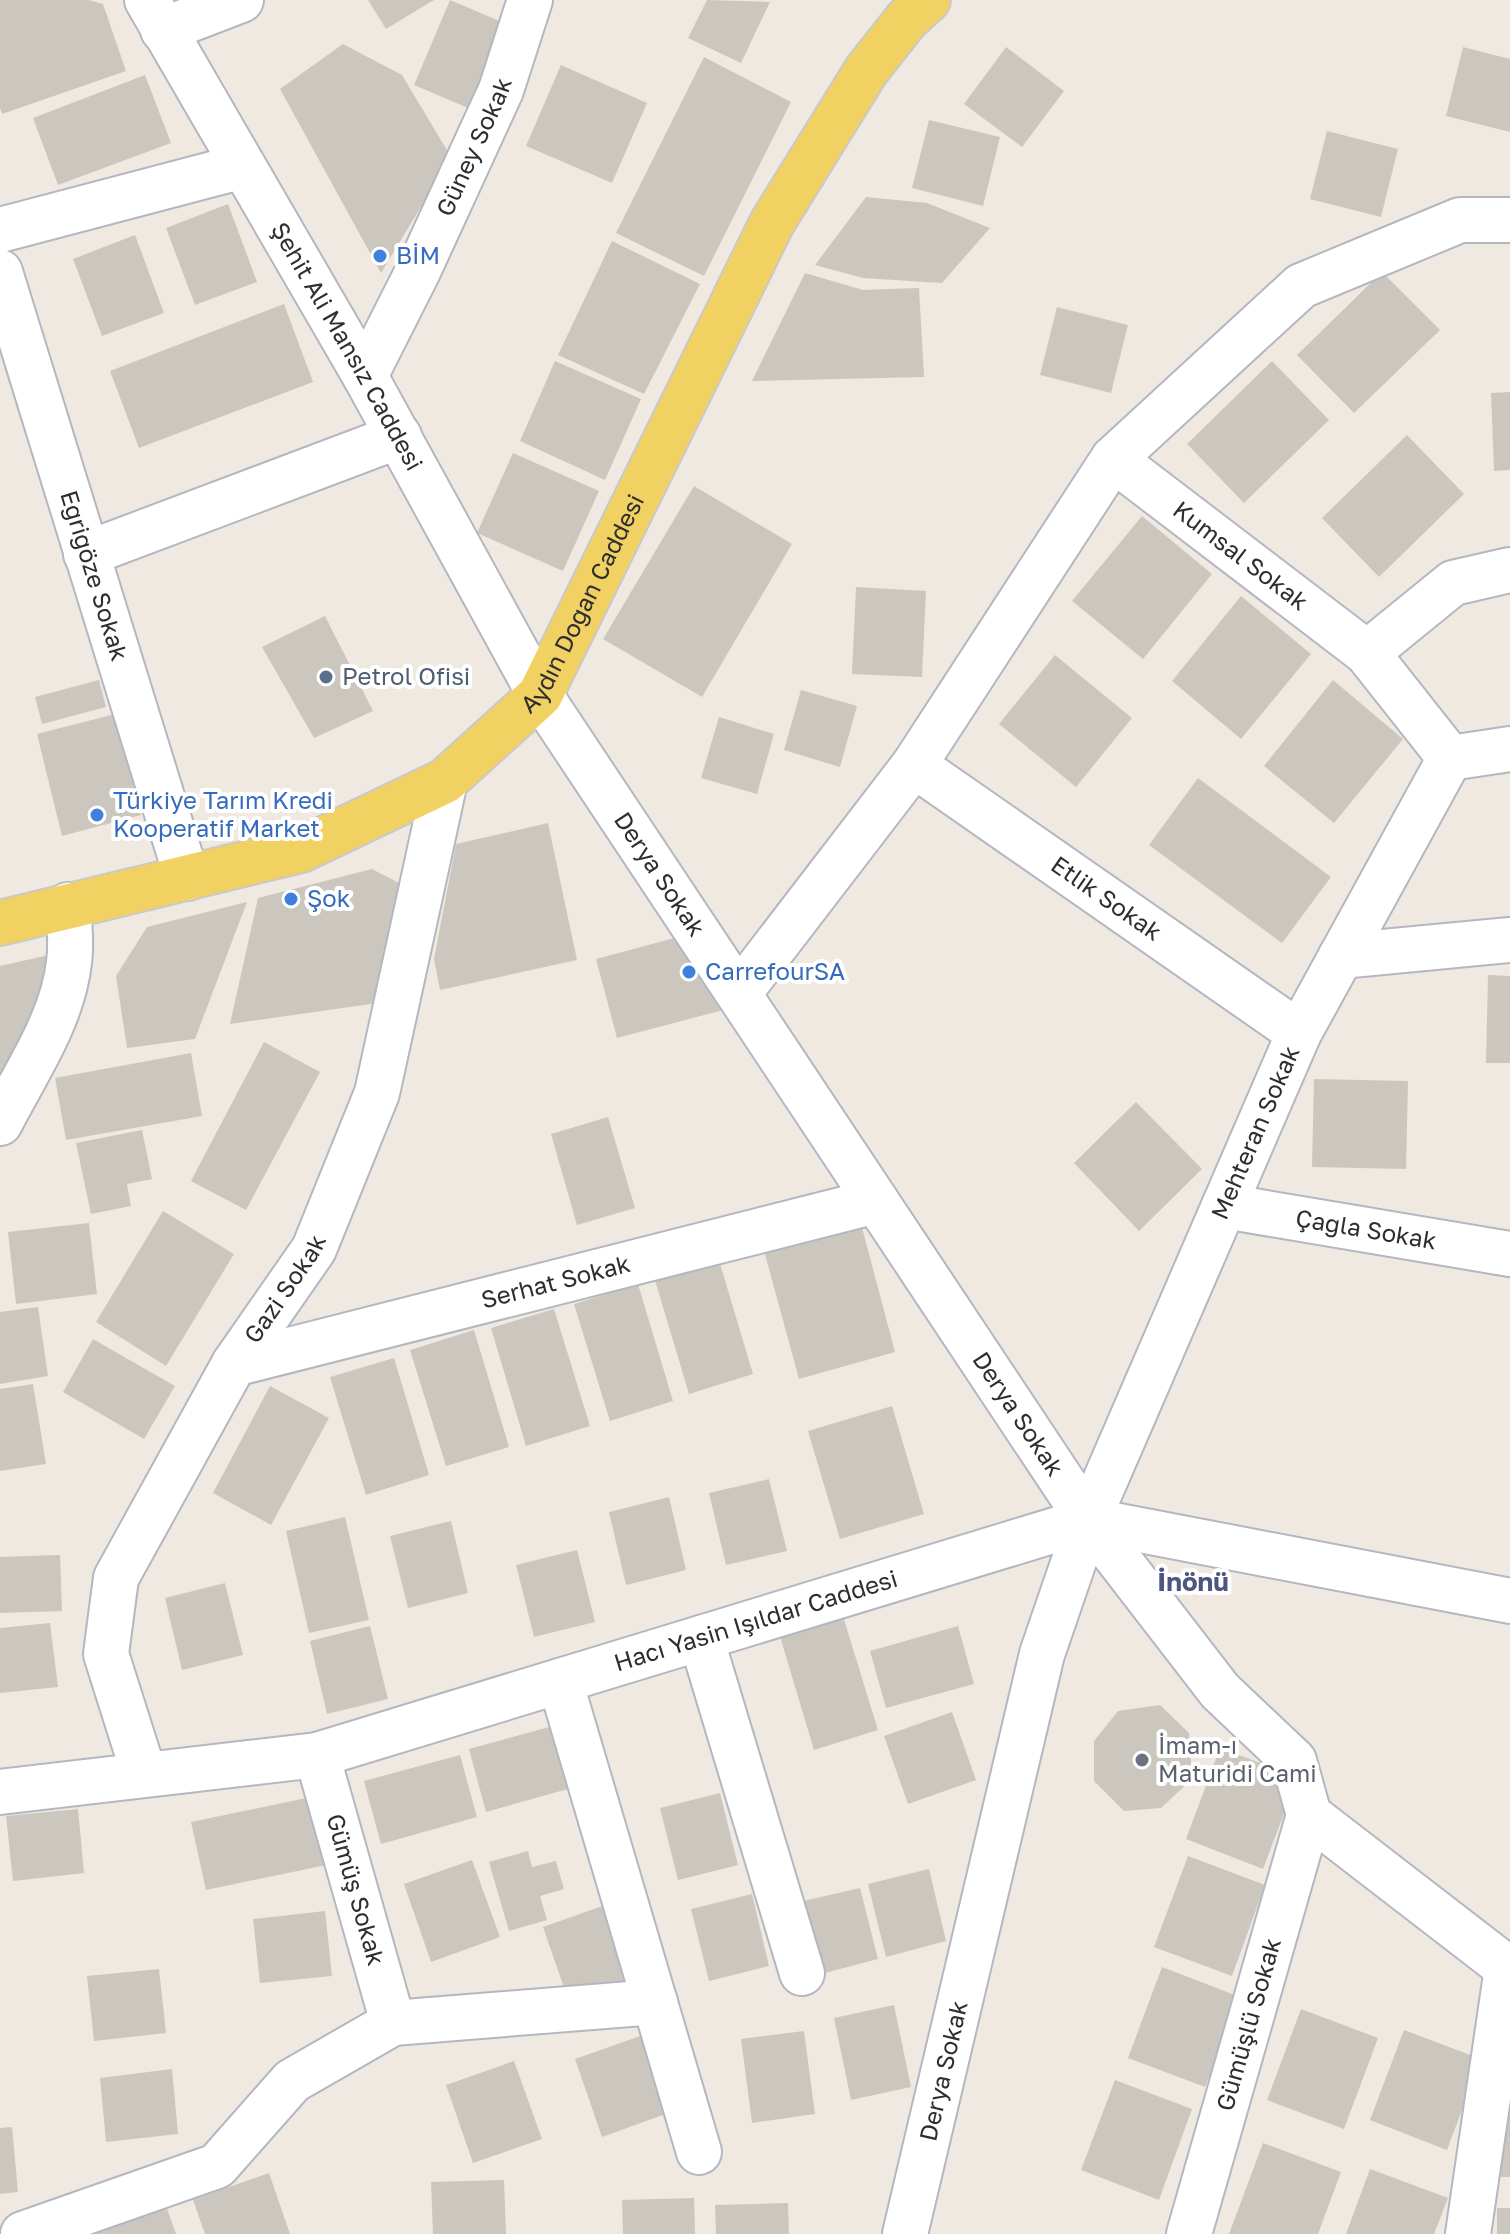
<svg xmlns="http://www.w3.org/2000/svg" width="1510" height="2234" font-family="'Golos Text',sans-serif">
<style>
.building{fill:#cbc7bf}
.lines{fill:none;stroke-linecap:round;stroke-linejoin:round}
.minor-casing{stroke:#b4b7c1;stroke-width:48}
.major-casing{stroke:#c9c9c9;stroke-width:48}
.minor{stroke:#fff;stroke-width:44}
.major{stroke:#f2d163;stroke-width:44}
.shop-dot{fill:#3f7fe0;stroke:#fff;stroke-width:3}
.service-dot{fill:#5c6f8a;stroke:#fff;stroke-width:3}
.worship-dot{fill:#6b7280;stroke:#fff;stroke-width:3}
.labels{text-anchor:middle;stroke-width:8;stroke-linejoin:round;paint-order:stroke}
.street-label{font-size:24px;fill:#2e2e2e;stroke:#fff}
.shop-label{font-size:24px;fill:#366cbe;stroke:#fff;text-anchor:start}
.service-label{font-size:24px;fill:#4e5e75;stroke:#fff;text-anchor:start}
.worship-label{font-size:24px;fill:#5b616d;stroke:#fff;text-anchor:start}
.neighbourhood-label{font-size:26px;font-weight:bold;fill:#4d5680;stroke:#fff}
</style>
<rect width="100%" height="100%" fill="#efe9e1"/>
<path class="building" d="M0,0H88L103,4L126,71L2,114L0,108Z
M368,0H434L386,29Z
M450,0L504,23L468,108L414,85Z
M707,0L770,2L741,63L688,38Z
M343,44L402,75L451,157L381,273L280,89Z
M1006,47L1064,91L1022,147L964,104Z
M1463,47L1510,59V132L1446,116Z
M704,57L791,102L704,276L616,233Z
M561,65L647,103L612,183L526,146Z
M145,75L171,143L58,185L33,118Z
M929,120L1000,137L983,206L912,188Z
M1327,131L1398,149L1381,217L1310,199Z
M866,197L927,203L990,228L942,283L863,278L815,265Z
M228,204L257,282L195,305L166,228Z
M135,235L164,313L102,336L73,259Z
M612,241L700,284L644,394L558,355Z
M1382,272L1440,330L1354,413L1297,355Z
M805,273L863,290L919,288L924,377L752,381Z
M284,304L313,382L139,448L110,371Z
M1057,307L1128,325L1111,393L1040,375Z
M555,361L641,399L605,480L520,441Z
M1272,361L1329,420L1244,503L1187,444Z
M1510,392V470L1494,471L1491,393Z
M1407,435L1464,494L1379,577L1322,518Z
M513,453L599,491L563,571L477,533Z
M694,486L792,544L702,697L603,639Z
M1142,516L1212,574L1143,659L1072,601Z
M856,587L926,591L922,677L852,674Z
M1241,596L1311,654L1241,739L1172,681Z
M325,616L373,711L314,738L262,647Z
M1055,655L1132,718L1076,787L999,724Z
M99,680L106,707L42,724L35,697Z
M1333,680L1403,739L1334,823L1264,766Z
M801,690L857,706L840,767L784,750Z
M115,714L141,815L62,836L37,734Z
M719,717L774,734L757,794L701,778Z
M1198,778L1331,877L1282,943L1149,845Z
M548,823L577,960L440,990L434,959L456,844Z
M372,869L399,883L378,1003L230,1024L258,898Z
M247,902L195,1039L127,1048L116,976L147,927Z
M682,936L727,1009L617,1038L596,959Z
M62,952L17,1074L0,1077V966Z
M1488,975L1510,976V1063H1486Z
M264,1042L320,1072L246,1210L191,1181Z
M191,1053L202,1116L66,1140L55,1078Z
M1314,1079L1408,1081L1406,1169L1312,1167Z
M1136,1102L1202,1169L1139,1231L1074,1163Z
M608,1117L635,1208L577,1225L551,1134Z
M142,1130L152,1179L127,1184L131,1206L91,1214L76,1143Z
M163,1211L234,1254L166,1366L96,1322Z
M860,1220L895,1352L799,1379L763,1247Z
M89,1223L97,1294L16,1304L8,1232Z
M718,1257L753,1374L689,1394L654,1277Z
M638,1284L673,1401L610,1421L574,1304Z
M38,1307L48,1376L0,1384V1312Z
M554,1309L590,1426L526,1446L491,1328Z
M474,1330L509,1447L446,1466L410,1350Z
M93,1339L175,1386L144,1439L63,1392Z
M394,1358L429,1475L366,1495L330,1377Z
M33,1384L46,1464L0,1471V1389Z
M270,1386L329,1418L271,1525L213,1493Z
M892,1406L924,1514L840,1539L808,1431Z
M769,1479L787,1551L726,1565L709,1493Z
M669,1497L686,1570L626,1585L609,1512Z
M345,1517L369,1620L309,1633L286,1531Z
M451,1521L468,1593L408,1608L390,1536Z
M577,1550L595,1622L534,1637L516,1565Z
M60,1555L62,1611L0,1613V1557Z
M225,1583L243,1655L182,1670L165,1598Z
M842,1613L878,1730L814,1750L779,1633Z
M50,1623L58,1687L0,1693V1628Z
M370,1626L388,1699L327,1714L310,1641Z
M958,1626L974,1684L886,1708L870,1651Z
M1160,1705L1189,1733L1192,1779L1161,1808L1124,1811L1094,1781V1741L1118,1711Z
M952,1712L976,1780L908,1804L884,1736Z
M564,1723L582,1785L486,1812L469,1749Z
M1220,1748L1298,1777L1263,1869L1186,1839Z
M460,1755L477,1817L381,1844L364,1781Z
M720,1793L738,1865L678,1880L660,1808Z
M321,1795L336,1863L206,1890L191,1822Z
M78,1809L84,1873L13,1881L6,1816Z
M528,1851L532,1867L556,1861L564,1889L540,1896L547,1920L509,1931L489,1862Z
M1188,1856L1265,1885L1232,1976L1154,1947Z
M472,1860L500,1937L431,1962L404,1884Z
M929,1869L946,1941L886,1957L868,1884Z
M860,1888L878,1959L817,1975L799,1902Z
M752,1894L769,1966L709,1981L691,1909Z
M611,1903L639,1980L570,2005L543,1927Z
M325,1911L332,1976L260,1983L253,1919Z
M1162,1967L1240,1997L1205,2087L1128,2058Z
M159,1969L166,2033L94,2041L87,1976Z
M894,2005L911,2087L851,2100L834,2018Z
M1301,2009L1378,2038L1344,2129L1267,2100Z
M1404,2030L1481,2059L1447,2150L1370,2120Z
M804,2031L815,2114L752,2123L741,2039Z
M643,2035L671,2112L602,2137L575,2059Z
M514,2061L542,2139L473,2163L446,2085Z
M172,2069L178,2134L106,2142L100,2078Z
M1115,2080L1192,2109L1159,2200L1081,2170Z
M1502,2103H1510V2177H1501Z
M12,2127L18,2192L0,2194V2128Z
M1263,2143L1341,2172L1318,2234H1229Z
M1370,2169L1448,2198L1434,2234H1346Z
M269,2173L290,2234H205L193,2200Z
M504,2180L506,2234H433L431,2182Z
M694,2198L695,2234H623L622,2200Z
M165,2203L176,2234H86Z
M788,2203L789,2234H716L715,2205Z
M1497,2208H1510V2234H1497Z"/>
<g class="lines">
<defs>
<g id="minor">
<path id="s1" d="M147,0L365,376L540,695L1088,1520L1042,1654L905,2234"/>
<path d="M163,30L241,0"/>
<path d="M0,230L243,166"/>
<path id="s2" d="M0,272L187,878"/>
<path id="s3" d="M365,376L418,271L501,90L530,0"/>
<path id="s4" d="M1113,459L1367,653L1450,758"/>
<path d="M86,554L399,436"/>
<path d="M1367,653L1453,583L1510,570"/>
<path d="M1450,758L1510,749"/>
<path id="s5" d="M914,765L1299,1033"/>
<path d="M1341,956L1510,940"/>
<path d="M739,993L914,765L1113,459L1301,286L1460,220H1510"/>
<path d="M0,1123C26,1072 63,1019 69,962C72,943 69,924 68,905"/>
<path id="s6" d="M1224,1206L1510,1254"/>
<path id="s7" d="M234,1364L876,1201"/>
<path id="s8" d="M1088,1520L1299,1033L1450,758"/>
<path d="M1088,1520L1220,1691L1294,1761L1309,1815L1510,1970"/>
<path d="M701,1638L802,1973"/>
<path d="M560,1681L699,2152"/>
<path id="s9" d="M317,1755L393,2023"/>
<path id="s10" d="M144,1774L106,1654L116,1578L234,1364L314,1249L377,1093L445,781"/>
<path id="s11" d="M0,1792L317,1755L1088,1520L1510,1601"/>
<path d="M23,2234L217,2166L292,2081L393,2023L655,2002"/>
<path id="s12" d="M1189,2234L1309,1815"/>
<path d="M1468,2234L1507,1968"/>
</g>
<g id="major">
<path id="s13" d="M0,923L301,850L445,781L540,695L772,223L866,71L907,19L928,0"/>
</g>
</defs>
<use href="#minor" class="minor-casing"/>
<use href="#major" class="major-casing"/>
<use href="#minor" class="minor"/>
<use href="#major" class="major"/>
</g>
<g class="shop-dot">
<circle cx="380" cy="256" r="8"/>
<circle cx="97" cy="815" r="8"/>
<circle cx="291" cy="899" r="8"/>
<circle cx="689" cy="972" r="8"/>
</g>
<circle class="service-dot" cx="326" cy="677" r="8"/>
<circle class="worship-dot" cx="1142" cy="1760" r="8"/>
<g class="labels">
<g class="street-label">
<text dy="8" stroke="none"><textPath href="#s3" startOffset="254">Güney Sokak</textPath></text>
<text dy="8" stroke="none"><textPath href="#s1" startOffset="400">Şehit Ali Mansız Caddesi</textPath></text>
<text dy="8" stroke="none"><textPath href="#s4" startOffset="160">Kumsal Sokak</textPath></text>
<text dy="8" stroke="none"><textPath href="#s2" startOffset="318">Eğrigöze Sokak</textPath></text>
<text dy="8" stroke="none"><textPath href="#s13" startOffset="698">Aydın Doğan Caddesi</textPath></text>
<text dy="8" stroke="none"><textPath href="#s1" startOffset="1014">Derya Sokak</textPath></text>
<text dy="8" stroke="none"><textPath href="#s5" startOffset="234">Etlik Sokak</textPath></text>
<text dy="8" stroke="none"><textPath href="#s8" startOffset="422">Mehteran Sokak</textPath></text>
<text dy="8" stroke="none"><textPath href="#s6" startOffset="144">Çağla Sokak</textPath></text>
<text dy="8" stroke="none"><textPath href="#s7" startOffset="332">Serhat Sokak</textPath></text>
<text dy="8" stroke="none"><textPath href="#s10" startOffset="538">Gazi Sokak</textPath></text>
<text dy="8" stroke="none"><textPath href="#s1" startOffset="1662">Derya Sokak</textPath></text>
<text dy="8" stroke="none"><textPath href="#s11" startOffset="778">Hacı Yasin Işıldar Caddesi</textPath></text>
<text dy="8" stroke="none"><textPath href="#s9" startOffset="140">Gümüş Sokak</textPath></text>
<text dy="8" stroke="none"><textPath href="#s12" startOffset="218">Gümüşlü Sokak</textPath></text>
<text transform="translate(944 2071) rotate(-77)" y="8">Derya Sokak</text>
</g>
<g class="shop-label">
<text x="396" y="264">BİM</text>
<text x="113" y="809">Türkiye Tarım Kredi<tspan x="113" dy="28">Kooperatif Market</tspan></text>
<text x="307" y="907">Şok</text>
<text x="705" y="980">CarrefourSA</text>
</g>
<g class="service-label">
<text x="342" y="685">Petrol Ofisi</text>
</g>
<g class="worship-label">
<text x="1158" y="1754">İmam-ı<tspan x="1158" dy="28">Maturidi Cami</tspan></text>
</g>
<g class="neighbourhood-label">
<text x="1193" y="1591">İnönü</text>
</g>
</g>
</svg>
